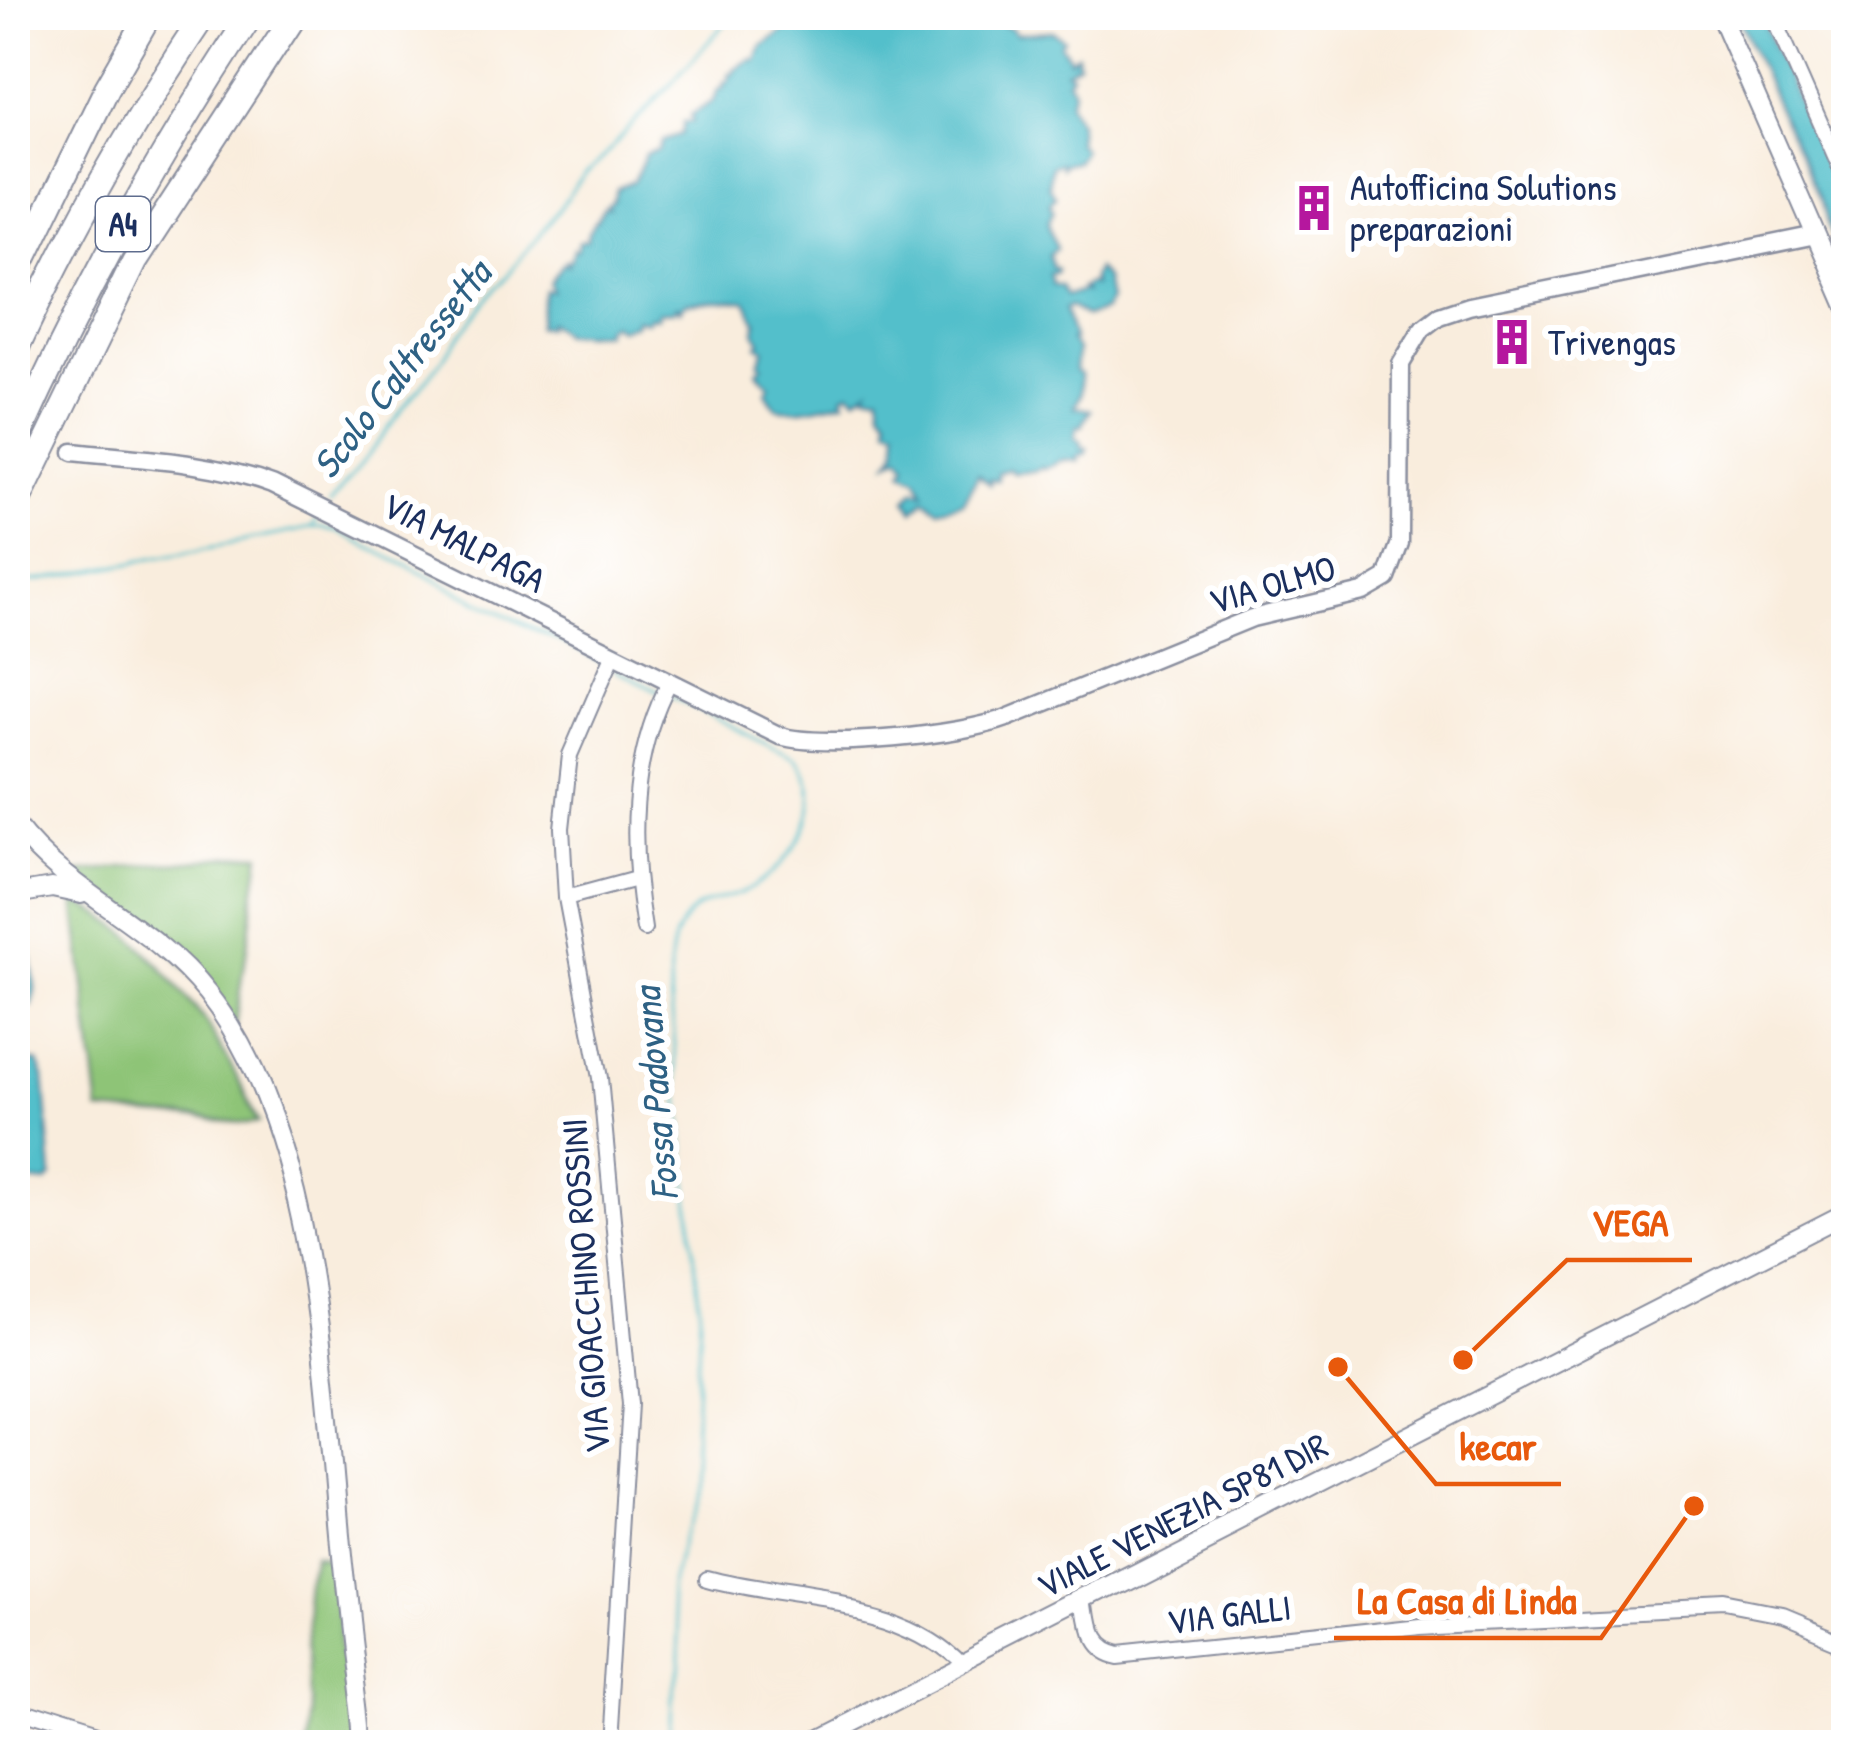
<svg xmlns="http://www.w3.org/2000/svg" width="1861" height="1760" font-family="'Patrick Hand',sans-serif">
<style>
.green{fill:#8ec477;stroke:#547a6a;stroke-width:3}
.water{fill:#52bfcb;stroke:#367794;stroke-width:3}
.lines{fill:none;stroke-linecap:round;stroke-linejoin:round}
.stream{stroke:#52bfcb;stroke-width:3}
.minor-casing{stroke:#8a8e9e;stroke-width:18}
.tertiary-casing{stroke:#8a8e9e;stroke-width:21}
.secondary-casing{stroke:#8a8e9e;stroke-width:22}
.motorway-casing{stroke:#8a8e9e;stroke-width:28}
.minor{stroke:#fff;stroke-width:14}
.tertiary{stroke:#fff;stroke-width:16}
.secondary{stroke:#fff;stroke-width:18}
.motorway{stroke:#fff;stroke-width:24}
.labels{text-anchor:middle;stroke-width:12;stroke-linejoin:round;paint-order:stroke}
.shield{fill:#fff;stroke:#5f6d8e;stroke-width:3}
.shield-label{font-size:33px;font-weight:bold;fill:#1b2f5e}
.poi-label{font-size:36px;fill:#1b2f5e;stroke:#fff;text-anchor:start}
.street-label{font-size:36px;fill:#1b2f5e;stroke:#fff}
.water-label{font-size:39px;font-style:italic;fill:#2e6184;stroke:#fff}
.leader{fill:none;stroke:#e8590c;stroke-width:4.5}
.callout-dot{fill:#e8590c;stroke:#fff;stroke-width:4.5}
.callout-label{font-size:39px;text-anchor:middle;font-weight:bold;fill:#e8590c;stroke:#fff;stroke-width:12;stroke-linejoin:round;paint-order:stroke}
</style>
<rect width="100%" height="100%" fill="#fff"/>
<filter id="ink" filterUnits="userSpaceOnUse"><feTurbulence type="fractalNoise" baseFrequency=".00833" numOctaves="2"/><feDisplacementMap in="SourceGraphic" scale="24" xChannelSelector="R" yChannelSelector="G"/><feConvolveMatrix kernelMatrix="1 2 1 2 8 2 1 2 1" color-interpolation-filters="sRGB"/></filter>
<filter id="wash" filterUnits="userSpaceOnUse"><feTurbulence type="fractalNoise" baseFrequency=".004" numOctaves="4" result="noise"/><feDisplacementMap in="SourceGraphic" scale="48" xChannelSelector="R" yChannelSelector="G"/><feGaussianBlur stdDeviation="2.7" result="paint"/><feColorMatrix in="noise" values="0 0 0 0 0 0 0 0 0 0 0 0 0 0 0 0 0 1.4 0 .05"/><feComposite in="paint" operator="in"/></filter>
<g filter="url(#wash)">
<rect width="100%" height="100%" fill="#f9eddd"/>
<path class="green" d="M260,854L236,1026C182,961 146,918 74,873Z
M74,902C158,935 225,1044 259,1123L99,1111Z
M317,1563L336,1566L356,1745H300Z"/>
<path class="water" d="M805,15H1002L1005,26L1012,28L1016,34L1052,31L1064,39L1060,44L1070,57L1068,61L1077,54L1078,63L1066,71L1071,74L1067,80L1074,90L1070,102L1079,121L1077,142L1083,148L1075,161L1062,164L1060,168L1058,163L1050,167L1047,186L1053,195L1048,202L1053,209L1049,220L1057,248L1049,254L1052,267L1057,269L1056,273H1049L1052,284L1061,286L1067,296L1082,290L1086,292L1081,287L1091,282L1094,287L1092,277L1096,269L1105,278L1109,301L1103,311L1085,317L1070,306L1065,309L1073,340L1070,341L1077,351L1075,371L1080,374V395L1074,407L1090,410L1082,426H1077L1075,438L1081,442L1082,449H1088L1086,455L1078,456L1079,461L1062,460L1044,469L1042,466L1037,471L1014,473L1009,469L998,473V480L990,479V484L978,475L964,503L939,509L925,500L914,511L906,500L915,490L924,493L918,479L903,472L907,465L901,456L890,461L897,451L898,428L889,427L890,418L882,409L880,394L866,393L868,389L856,397L850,392L843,396L845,401C823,405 797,413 777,408L767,392L770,385L757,371L763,366L759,363L765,349L758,345L761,341L755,332L757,322L746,301L686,303L680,310L677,306L673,311L658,312V317H649L647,321L636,319L635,324L618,328L611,323L604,327L605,332L564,334L549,321L547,326H538L546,292H553L550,284L563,264L568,265L566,261L571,260L573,250L577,251L579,243L588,240L589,233L604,210H610L608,207L615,201L618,189L633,182L646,155L660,151L664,140L682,134L684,122H693L691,115L714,101L718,89L724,87V81L729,80V73H735L734,69L751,59L755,61L762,46L789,27L793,17Z
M1737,15H1760L1846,213V266Z
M28,937L35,988L32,1006L15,1003V939Z
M15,1058L38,1062L44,1076L52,1177L47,1183L15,1180Z"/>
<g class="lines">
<path class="stream" d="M330,504L578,185L733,15
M312,528L338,532L602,662
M15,585L312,528L320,516
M616,669L661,692
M670,696L796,759C835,803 793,864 750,889C730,900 706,898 690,914C668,934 669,965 670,993L700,1315L680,1745"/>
</g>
</g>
<g filter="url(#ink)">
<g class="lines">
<defs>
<path id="minor" d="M1773,15L1846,181
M566,898L636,879
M644,929C630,845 629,758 670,681
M707,1577C794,1601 900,1591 966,1662
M1085,1601C1089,1626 1087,1650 1117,1656L1419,1624L1725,1609L1781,1620L1846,1647
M15,1715L111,1745
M609,1745L630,1404L600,1078L566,898L562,828L570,755L614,653"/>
<path id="tertiary" d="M73,452C139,459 210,461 272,484L780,736C826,749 962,735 1007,718L1252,618L1363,592L1387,578L1400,543L1401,364L1422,329L1439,316L1469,306L1816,235"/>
<path id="secondary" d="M1720,15L1846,304
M16,826C69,895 151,922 207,993C318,1134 324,1381 341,1554C345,1594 349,1633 354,1672C356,1696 361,1721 361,1745
M15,894L52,888L81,894
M804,1745L1846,1213"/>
<path id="motorway" d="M15,277L107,88L149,15
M15,351C69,234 132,122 204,15
M15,444C82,293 160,152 251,15
M15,507L134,262L295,15"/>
</defs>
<use href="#minor" class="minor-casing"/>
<use href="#tertiary" class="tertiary-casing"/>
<use href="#secondary" class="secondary-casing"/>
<use href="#motorway" class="motorway-casing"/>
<use href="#minor" class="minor"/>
<use href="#tertiary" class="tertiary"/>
<use href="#secondary" class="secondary"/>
<use href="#motorway" class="motorway"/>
</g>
</g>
<defs>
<symbol id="building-bare" viewBox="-9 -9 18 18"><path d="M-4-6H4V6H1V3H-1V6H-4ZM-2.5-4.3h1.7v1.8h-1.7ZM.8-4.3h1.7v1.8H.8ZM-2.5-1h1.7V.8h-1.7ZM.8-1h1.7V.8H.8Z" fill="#b5179e" stroke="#fff" stroke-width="2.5" paint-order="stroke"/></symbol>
</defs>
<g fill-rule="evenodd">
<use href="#building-bare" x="1281" y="175" width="66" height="66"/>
<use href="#building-bare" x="1479" y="309" width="66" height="66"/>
</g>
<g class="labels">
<rect class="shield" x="96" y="197" width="54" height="54" rx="9"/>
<g class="shield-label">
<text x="123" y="236">A4</text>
</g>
<g class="poi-label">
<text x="1350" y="200">Autofficina Solutions<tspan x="1350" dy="41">preparazioni</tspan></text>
<text x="1548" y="355">Trivengas</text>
</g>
<g class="street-label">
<text transform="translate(464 542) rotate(27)" y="13">VIA MALPAGA</text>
<text transform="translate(1272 584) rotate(-16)" y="13">VIA OLMO</text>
<text transform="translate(585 1286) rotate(-94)" y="13">VIA GIOACCHINO ROSSINI</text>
<text transform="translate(1182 1515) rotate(-27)" y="13">VIALE VENEZIA SP81 DIR</text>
<text transform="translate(1229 1614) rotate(-7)" y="13">VIA GALLI</text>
</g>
<g class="water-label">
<text transform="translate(401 369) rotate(-52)" y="14">Scolo Caltressetta</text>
<text transform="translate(655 1094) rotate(-95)" y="14">Fossa Padovana</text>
</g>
</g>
<path class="leader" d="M1463 1360L1567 1260H1692M1338 1367L1436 1484H1561M1694 1506L1601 1638H1334"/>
<g class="callout-dot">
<circle cx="1463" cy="1360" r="12"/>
<circle cx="1338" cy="1367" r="12"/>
<circle cx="1694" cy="1506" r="12"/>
</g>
<g class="callout-label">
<text x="1630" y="1236">VEGA</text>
<text x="1498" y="1460">kecar</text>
<text x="1467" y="1614">La Casa di Linda</text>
</g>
<rect width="1861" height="1760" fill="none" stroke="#fff" stroke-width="60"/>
</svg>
